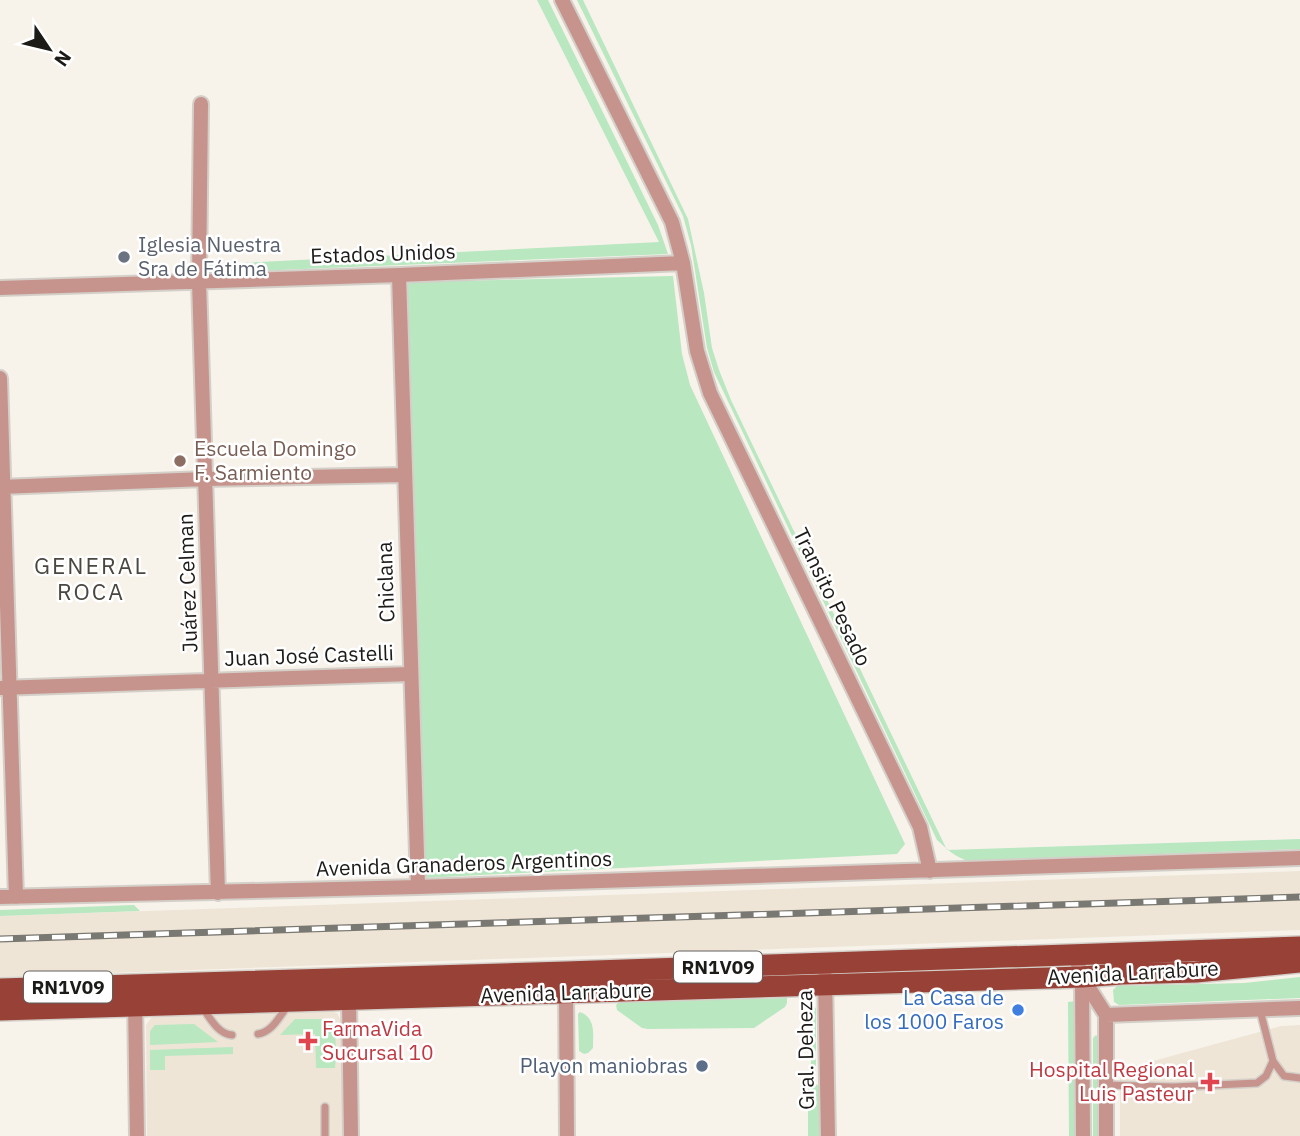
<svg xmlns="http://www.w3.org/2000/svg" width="1300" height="1136" font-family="'IBM Plex Sans',sans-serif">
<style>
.built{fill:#eee5d7}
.green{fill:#b8e7c0}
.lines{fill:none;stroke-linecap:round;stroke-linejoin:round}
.lane-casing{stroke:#d4d0c9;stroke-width:10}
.street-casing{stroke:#d4d0c9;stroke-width:18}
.primary-casing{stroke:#d4d0c9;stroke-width:24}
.lane{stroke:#c6948c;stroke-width:7}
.street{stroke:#c6948c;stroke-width:14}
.primary{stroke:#974137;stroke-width:21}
.rail-casing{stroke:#7a7872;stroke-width:7}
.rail{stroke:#fff;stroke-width:4.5;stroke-dasharray:13;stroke-linecap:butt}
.worship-dot{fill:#6b7280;stroke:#fff;stroke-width:2.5}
.education-dot{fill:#8d6e63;stroke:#fff;stroke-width:2.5}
.shop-dot{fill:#3f7fe0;stroke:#fff;stroke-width:2.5}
.health-dot{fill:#e0444e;stroke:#fff;stroke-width:2.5}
.service-dot{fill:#5c6f8a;stroke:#fff;stroke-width:2.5}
.labels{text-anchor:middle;stroke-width:5;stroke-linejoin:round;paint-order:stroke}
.shield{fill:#fff;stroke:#605f5d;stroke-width:2}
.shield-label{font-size:19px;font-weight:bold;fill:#1c1b18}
.worship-label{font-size:21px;fill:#5b616d;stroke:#fff;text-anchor:start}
.street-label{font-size:21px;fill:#1c1b18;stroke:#fff}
.education-label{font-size:21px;fill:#785e54;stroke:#fff;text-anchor:start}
.shop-label{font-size:21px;fill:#366cbe;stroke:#fff;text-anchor:end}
.health-label{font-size:21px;fill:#be3a42;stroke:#fff;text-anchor:start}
.service-label{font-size:21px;fill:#4e5e75;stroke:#fff;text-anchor:end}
.neighbourhood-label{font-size:23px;letter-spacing:2px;fill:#4a4640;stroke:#fff}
</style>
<rect width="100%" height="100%" fill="#f7f3eb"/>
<path class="built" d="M1300,871V930L0,977V916Z
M330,1011L337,1013L342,1022L343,1136H147L146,1025L151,1018L155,1016Z
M1300,1025V1136H1120V1070L1281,1026Z"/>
<path class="green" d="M537,0H548L658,225L668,254L207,273L199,265L659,242Z
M577,0H583L688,219L704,293L712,348L719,370L731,400L947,850L1300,839V849L968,861C955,857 947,849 937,840L714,372L707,348L691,245L683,216Z
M673,276L682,354L690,385L905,844L897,854L423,878L406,282Z
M134,905L140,911L0,916V910Z
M1300,977V998L1119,1005L1114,1002L1113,990L1117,986L1244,983Z
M787,998V1003L785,1007L754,1028L648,1029L642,1028L617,1010L616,1005L619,1002Z
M1076,1001L1077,1136H1069L1068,1002Z
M814,1007L816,1008V1084L821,1088V1136H808V1087L811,1083V1008Z
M580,1012C596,1018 593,1034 593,1048L588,1053L584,1054L579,1051V1048L578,1014Z
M295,1019H326L335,1025L336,1056H327L336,1057L335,1068H316L315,1034L280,1035Z
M194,1024L218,1042L150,1045V1031L155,1025Z
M1096,1035L1099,1038V1136H1093V1038Z
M233,1047V1054L165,1056V1070H150V1050Z"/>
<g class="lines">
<defs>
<path id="lane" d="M202,1007C210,1018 218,1034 232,1035
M1260,1010L1273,1061L1284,1076L1300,1078
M258,1034C272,1032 279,1017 287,1007
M1106,1085L1173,1087L1257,1083L1266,1076L1273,1061
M325,1136V1107"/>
<path id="street" d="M562,0L672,222L683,263L697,351L710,393L920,827L930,871
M201,104L199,281L218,893
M399,275L418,887
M0,288L399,275L683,263
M0,378L16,897
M0,487L205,479L404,475
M0,688L410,674
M0,897L418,887L1300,858
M1075,955L1082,977L1106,1015
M825,976L828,1136
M1082,977L1083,1136
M566,984L567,1136
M135,997L137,1136
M349,999L351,1136
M1106,1015L1300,1008
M1106,1136V1015"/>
<path id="primary" d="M0,989L566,972L1300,947
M0,1010L1082,977L1121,974L1196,972L1300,962"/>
</defs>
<use href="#lane" class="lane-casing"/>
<use href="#street" class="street-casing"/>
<use href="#primary" class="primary-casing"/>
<use href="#lane" class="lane"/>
<use href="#street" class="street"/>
<use href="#primary" class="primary"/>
<defs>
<path id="rail" d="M0,939L1300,897"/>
</defs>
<use href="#rail" class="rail-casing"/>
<use href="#rail" class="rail"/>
</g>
<circle class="worship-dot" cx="124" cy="257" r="7"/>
<circle class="education-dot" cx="180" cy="461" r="7"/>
<circle class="shop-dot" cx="1018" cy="1010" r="7"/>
<g class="health-dot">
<path d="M304.5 1030.5h7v7h7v7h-7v7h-7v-7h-7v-7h7z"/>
<path d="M1206.5 1071.5h7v7h7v7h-7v7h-7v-7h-7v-7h7z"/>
</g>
<circle class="service-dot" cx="702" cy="1066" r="7"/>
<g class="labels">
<g class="shield">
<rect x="674" y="951.5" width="88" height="31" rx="5"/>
<rect x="24" y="971.5" width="88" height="31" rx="5"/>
</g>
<g class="shield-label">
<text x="718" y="974">RN1V09</text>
<text x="68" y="994">RN1V09</text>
</g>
<g class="worship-label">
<text x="138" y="252">Iglesia Nuestra<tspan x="138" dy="24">Sra de Fátima</tspan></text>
</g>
<g class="street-label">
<text transform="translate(383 254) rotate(-2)" y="7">Estados Unidos</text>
<text transform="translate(386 582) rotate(-92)" y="7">Chiclana</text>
<text transform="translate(188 583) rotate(-92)" y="7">Juárez Celman</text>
<text transform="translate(832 597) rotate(64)" y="7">Transito Pesado</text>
<text transform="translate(309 656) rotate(-2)" y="7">Juan José Castelli</text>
<text transform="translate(464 864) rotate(-2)" y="7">Avenida Granaderos Argentinos</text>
<text transform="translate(1133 973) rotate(-3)" y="7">Avenida Larrabure</text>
<text transform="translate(566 993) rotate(-2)" y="7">Avenida Larrabure</text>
<text transform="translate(806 1050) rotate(-91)" y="7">Gral. Deheza</text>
</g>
<g class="education-label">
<text x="194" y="456">Escuela Domingo<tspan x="194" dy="24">F. Sarmiento</tspan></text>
</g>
<g class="shop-label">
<text x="1004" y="1005">La Casa de<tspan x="1004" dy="24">los 1000 Faros</tspan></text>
</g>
<g class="health-label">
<text x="322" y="1036">FarmaVida<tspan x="322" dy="24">Sucursal 10</tspan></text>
<text x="1194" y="1077" text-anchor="end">Hospital Regional<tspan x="1194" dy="24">Luis Pasteur</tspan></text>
</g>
<g class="service-label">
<text x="688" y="1073">Playon maniobras</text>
</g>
<g class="neighbourhood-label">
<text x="91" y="574">GENERAL<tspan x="91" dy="26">ROCA</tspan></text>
</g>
</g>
<g transform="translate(49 49) rotate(125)" stroke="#ffffff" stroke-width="5" paint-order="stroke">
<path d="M0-5L12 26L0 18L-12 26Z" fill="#1c1b18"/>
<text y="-10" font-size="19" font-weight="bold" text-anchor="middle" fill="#1c1b18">N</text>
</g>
</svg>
